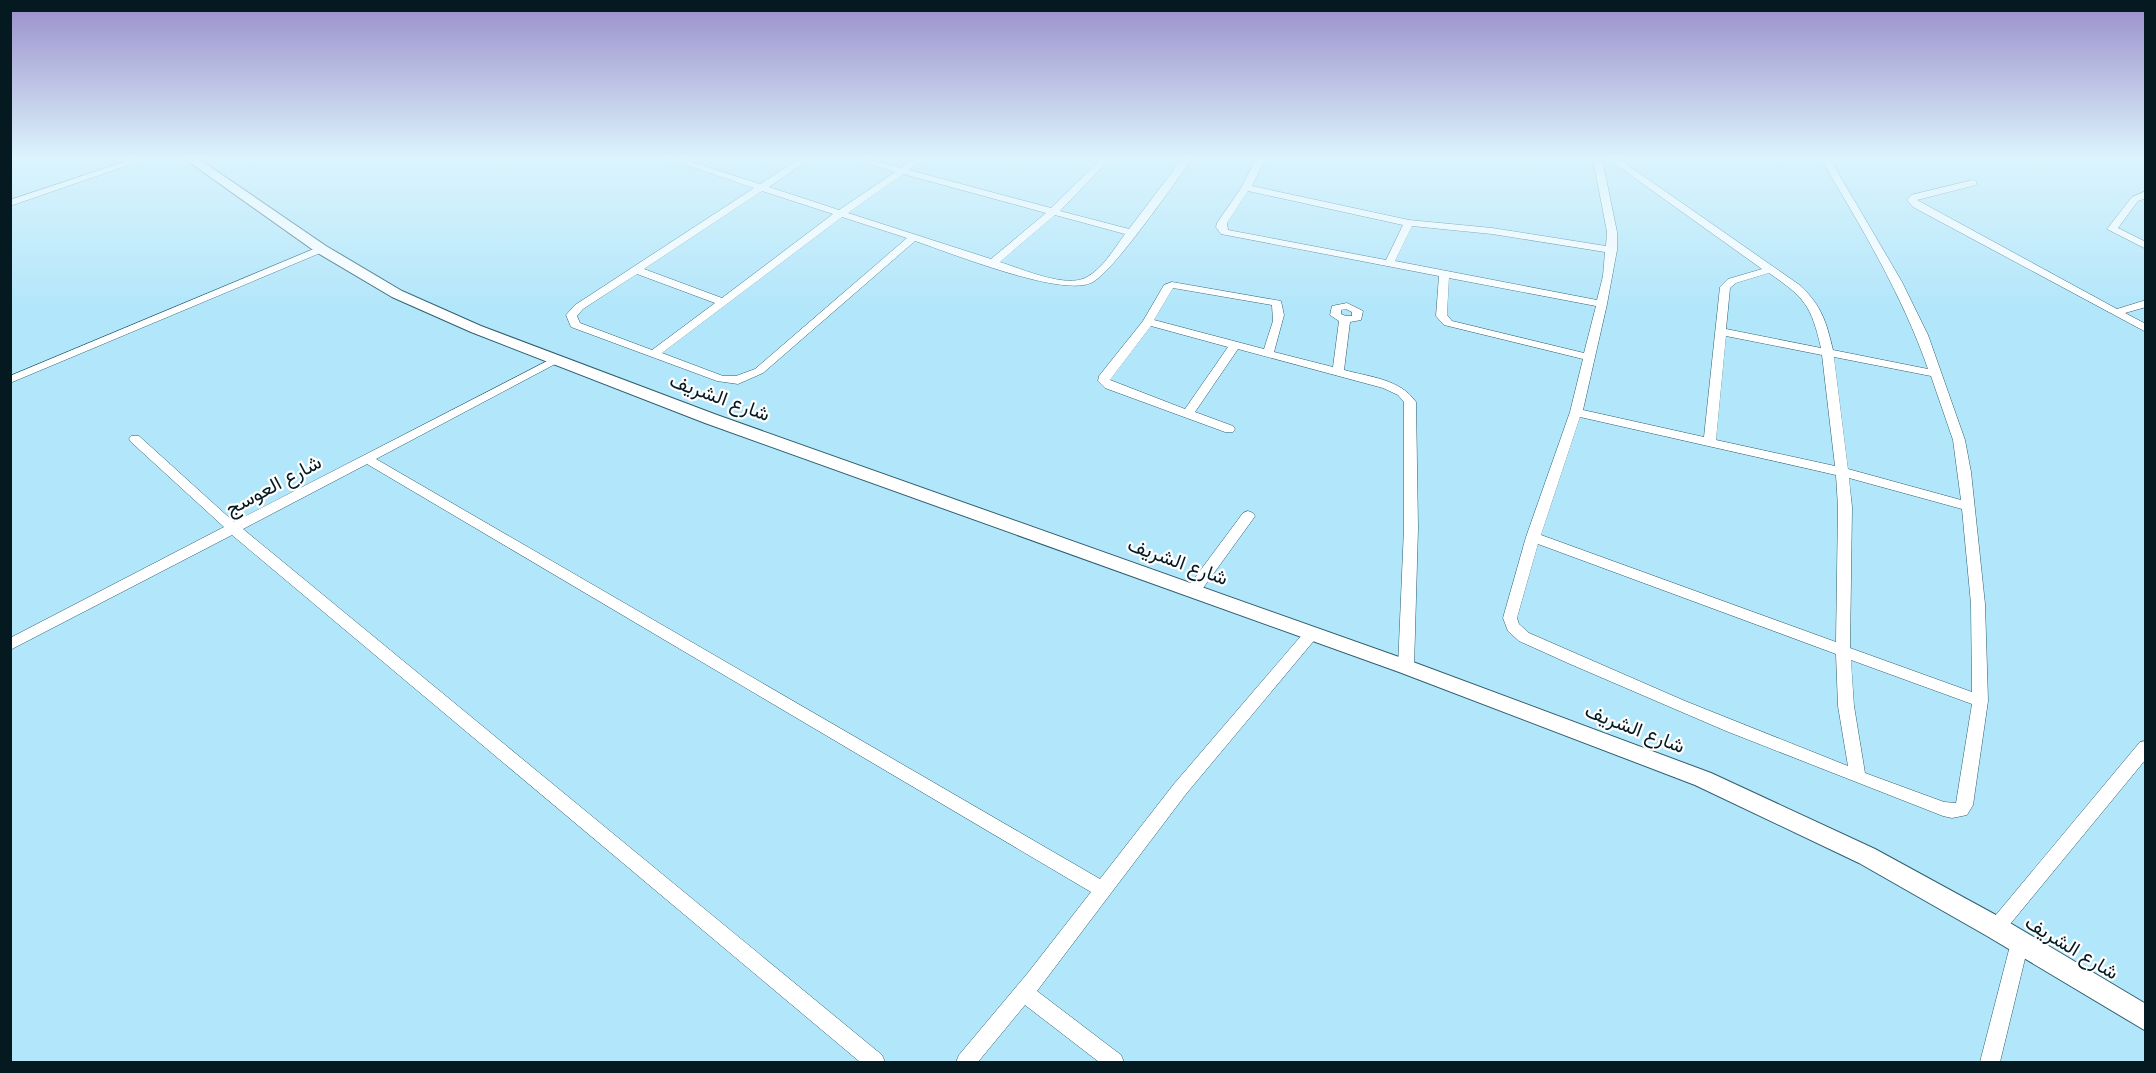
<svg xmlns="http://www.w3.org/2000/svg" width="2156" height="1073" font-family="'Public Sans',Vazirmatn,sans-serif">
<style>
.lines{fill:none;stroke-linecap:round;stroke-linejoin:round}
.minor-casing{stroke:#2d5f70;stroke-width:1}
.secondary-casing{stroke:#2d5f70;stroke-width:2}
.minor{fill:#fff;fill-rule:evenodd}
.secondary{fill:#fff;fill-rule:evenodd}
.labels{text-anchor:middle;stroke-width:4.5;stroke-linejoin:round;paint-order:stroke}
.street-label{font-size:20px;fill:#051921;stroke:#fefefe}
</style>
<rect width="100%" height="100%" fill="#b2e6fa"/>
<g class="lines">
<defs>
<path id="minor" d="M133,159H146L10,206V200Z
M669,159H682L760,184L799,159H809L769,187L839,210L895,172L854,159H868L900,168L913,159H923L909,170L1051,208L1101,159H1110L1060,211L1129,229L1182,159H1192C1175,182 1112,274 1091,283C1060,297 951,253 915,241L763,373L738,384L717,381L571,327L566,315L575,305L754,188ZM903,174L1046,213L991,259L848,213ZM762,191L833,214L722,298L644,269ZM1055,215L1125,234C1114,249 1103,268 1087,277C1067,289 1022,269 1000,262ZM842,217L907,238L755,369L736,376H723L662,353ZM637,274L715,303L652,350L580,323L577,316L583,309Z
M1256,159H1265L1252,186L1409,220L1492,228L1606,246L1607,232L1593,159H1602L1617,232V250L1607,304L1583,410L1704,437L1720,287L1728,279L1762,269L1608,159H1619L1801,286C1822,307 1826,321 1833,350L1928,369C1902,294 1861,227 1821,159H1830L1902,282L1928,335L1965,440L1971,472L1985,604L1988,701L1973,805L1967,815L1952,818L1943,816L1726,731L1570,664L1519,641L1508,631L1503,618L1526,537L1570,412L1583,359L1444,325L1436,316L1439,276L1221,234L1216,227L1217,223L1241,188ZM1248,191L1403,225L1386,260L1228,230L1227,223ZM1412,226L1492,234L1605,252L1603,276L1597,300L1395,261ZM1769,273C1805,298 1811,305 1821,348L1726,329L1730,288L1736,283ZM1449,278L1596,306L1584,353L1452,321L1447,315ZM1726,336L1822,355L1835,466L1716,440ZM1834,357L1931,376L1953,440L1961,500L1848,469ZM1580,417L1836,475L1838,507L1836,642L1541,535ZM1849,478L1962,509L1971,604L1972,692L1850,648L1852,507ZM1538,544L1836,654L1838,706L1848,766L1685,701L1529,633L1519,624L1517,618ZM1851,660L1972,704L1956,803L1944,802L1865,773L1854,706Z
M1973,180L1976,181V185L1917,200L2117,309L2146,300V307L2125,313L2146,324V332L1913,207L1907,200L1911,195Z
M2146,191V198L2138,201L2118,228L2146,242V249L2107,229L2132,197Z
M321,246L326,249L325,251L10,383V376Z
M1172,282L1281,301L1284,315L1274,352L1333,367L1339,321L1330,315L1332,306L1347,303L1363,311L1361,320L1350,322L1344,370C1370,377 1400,379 1416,402L1418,528L1414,667L1411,671L1406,673L1401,671L1398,667L1404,528V402L1398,395L1383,388L1238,349L1195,412L1233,426L1235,429L1233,432H1225L1105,388L1098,381L1099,376L1143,321L1164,285ZM1173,288L1272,305L1273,321L1264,349L1154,320ZM1346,309L1352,312V316H1346L1341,314V310ZM1151,326L1228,347L1185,409L1110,380Z
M555,357L561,360L559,362L376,459L1100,879L1174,784L1307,629H1317L1319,633L1317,637L1186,794L1037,991L1121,1055L1124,1062H1099L1025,1005L978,1062H956L959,1055L1027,974L1091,892L367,464L243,529L882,1055L885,1062H860L232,535L10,650V638L224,527L131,442L129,439L131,436H139L234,522Z
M1248,511L1253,513L1255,516L1253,519L1198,595H1188L1186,591L1188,587L1243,513Z
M2146,741V759L2002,934L1996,936L1990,934L1987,928L1990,922L2140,742Z
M2020,933L2026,936L2029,942L2000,1062H1980L2011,942L2014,936Z"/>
<path id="secondary" d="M185,159H199L326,246L402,291L481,326L717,415L1413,662L1711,773L1875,849L2005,920L2146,1004V1031L1987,936L1859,863L1695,785L1399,672L705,423L471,332L392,297L316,252Z"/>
</defs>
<use href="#minor" class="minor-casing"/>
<use href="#secondary" class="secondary-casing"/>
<use href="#minor" class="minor"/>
<use href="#secondary" class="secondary"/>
</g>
<linearGradient id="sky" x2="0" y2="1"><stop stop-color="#9a8dca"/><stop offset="0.51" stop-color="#dcf4fd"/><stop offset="1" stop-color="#dcf4fd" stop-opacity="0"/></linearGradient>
<rect width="2156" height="309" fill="url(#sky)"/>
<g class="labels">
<g class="street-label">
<text transform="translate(720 397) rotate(20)" y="7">شارع الشريف</text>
<text transform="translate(273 485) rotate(-28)" y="7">شارع العوسج</text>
<text transform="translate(1178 561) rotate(20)" y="7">شارع الشريف</text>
<text transform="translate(1635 728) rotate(21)" y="7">شارع الشريف</text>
<text transform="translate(2072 947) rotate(31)" y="7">شارع الشريف</text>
</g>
</g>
<rect width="2156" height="1073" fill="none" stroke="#051921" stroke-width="24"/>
</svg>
